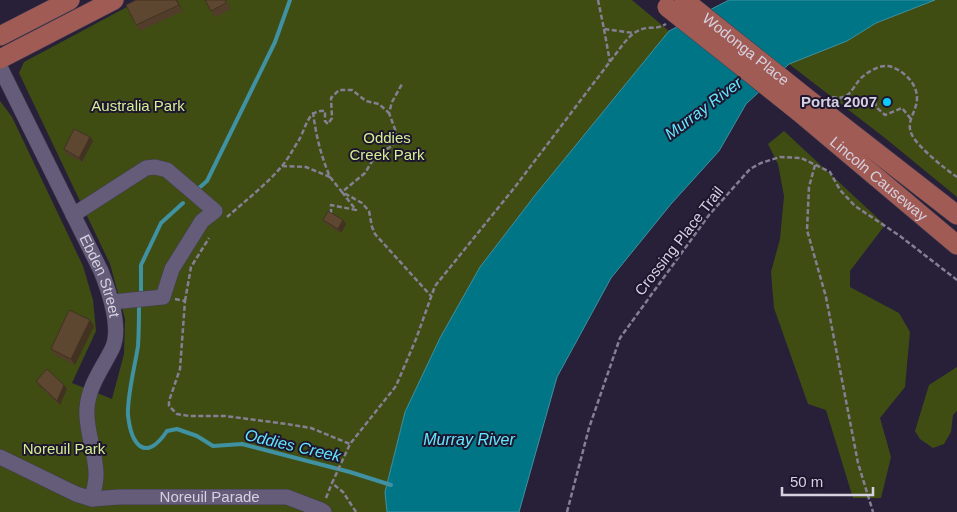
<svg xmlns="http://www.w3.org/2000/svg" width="957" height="512" font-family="Helvetica,sans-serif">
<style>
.green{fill:#3f4d13}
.water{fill:#007585;stroke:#4091a1}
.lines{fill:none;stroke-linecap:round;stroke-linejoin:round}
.stream{stroke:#4091a1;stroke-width:4}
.minor-casing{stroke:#443d51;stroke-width:16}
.major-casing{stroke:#443d51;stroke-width:20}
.path{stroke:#857f93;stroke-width:2.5;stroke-dasharray:5 2.5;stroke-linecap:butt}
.minor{stroke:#645c79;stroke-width:15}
.major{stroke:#a15b55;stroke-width:19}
.major-bridge-casing{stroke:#443d51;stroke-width:20;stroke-linecap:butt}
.major-bridge{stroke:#a15b55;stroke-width:19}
.wall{fill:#513d2a}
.shaded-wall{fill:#423222}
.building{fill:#5e4731;stroke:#423222}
.poi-dot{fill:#0ecafa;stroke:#1e162e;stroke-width:2}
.labels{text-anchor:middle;stroke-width:4;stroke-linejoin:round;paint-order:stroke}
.street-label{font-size:15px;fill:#d5d1e1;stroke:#1e162e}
.poi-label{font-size:15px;font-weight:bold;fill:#d5d1e1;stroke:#1e162e;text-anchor:end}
.park-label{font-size:15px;fill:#d4ef93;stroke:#1e162e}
.water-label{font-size:16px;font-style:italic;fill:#61e7fe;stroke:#1e162e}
</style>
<rect width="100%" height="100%" fill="#282039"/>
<path class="green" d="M140,0H632L669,31L536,194L480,267L440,338L405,412L385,492L387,512H0V101L12,117L83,266L93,300L96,331L72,383L112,399L124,354L125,319L110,264L19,73L24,62Z
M935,0H957V197L885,138L789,64L847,41L876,23Z
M784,131L885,225L850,271V287L899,313L910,332L905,387L880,418L891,457L881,498H853L826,410L808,404L774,308L771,272L780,239L784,196L778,164L768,144Z
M957,367V411L953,415L951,432L944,444L933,448L920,439L915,431L929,385Z"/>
<path class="water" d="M729,0H935L876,23L847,41L789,64L746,104L719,151L671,204L611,278L557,377L519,512H387L385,492L405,412L440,338L480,267L536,194L669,31Z"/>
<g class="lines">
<path class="stream" d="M199,188L207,181L275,42L290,0
M141,293V265L161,223L183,203
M139,304C139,318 139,332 138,346C135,366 127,396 128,415C131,444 145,464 167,431L177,429L197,436L213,446L242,444L350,472L391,485"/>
<defs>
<g id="minor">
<path id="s1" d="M0,67L101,271C109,291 122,329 112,349C102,369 89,385 87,408C85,431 97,454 96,476C96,484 93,492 92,499"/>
<path d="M73,215L146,168L155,167L167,170L215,211L202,221L172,269L163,297L112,302"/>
<path id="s2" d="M0,457L76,494L92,499L119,497H287L321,510L324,512"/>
</g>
<g id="major">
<path d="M0,36L70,0"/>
<path d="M0,59L114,0"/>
<path d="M808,99L957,215"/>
<path id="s3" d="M799,112L957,245"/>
</g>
</defs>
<use href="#minor" class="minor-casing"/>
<use href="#major" class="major-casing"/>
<path class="path" d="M598,0L604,29L633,33
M604,29L610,62
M832,97C850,101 851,89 861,78C869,71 882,63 892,67C905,72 917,84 917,98C917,112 905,121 912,135C918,147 945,169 957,177
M846,97L853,100L875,101L876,107L885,115L902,108L911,119
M815,165L809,187L807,230L826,297L858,463L873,512
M282,166L306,167L330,177C321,156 316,136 313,112
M330,177L342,192L362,203L369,211L372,227L375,234L431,296
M331,214V205L356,210L342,192L365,173L374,158L393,145L396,132L389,113L392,102L402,84
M227,217C244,202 268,183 282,166C288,159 292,151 297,143C306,131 306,109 325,111V121L328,124L332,118L331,98L339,90H352L366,101L379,104L389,113
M175,299L185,301L180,369L169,401V406L177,414L189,416H225L287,424L311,428L350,444
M185,301L191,267L209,238
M326,498L332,483
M356,512L343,492L332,483L350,444L396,386L416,339L435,286L515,187L624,43C630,36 637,29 647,28C657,27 656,29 666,24
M567,512L589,428L620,338L709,215L750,169L761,163L780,157L801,158L830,172L840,190L855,206L900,236L957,280"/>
<use href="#minor" class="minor"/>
<use href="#major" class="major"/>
<defs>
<g id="major-bridge">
<path id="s4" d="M684,0L808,99"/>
<path d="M667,7L799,112"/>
</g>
</defs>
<use href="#major-bridge" class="major-bridge-casing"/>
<use href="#major-bridge" class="major-bridge"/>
</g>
<path class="wall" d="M177,0L183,11L140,31L136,25Z
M226,0L231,9L215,17L211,11Z
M90,137L93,141L82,162L66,154L64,149Z
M323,220H343L346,224L341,233L326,224Z
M94,326L75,365L55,355L51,349Z
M36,381L64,385L67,389L60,405L38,385Z"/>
<path class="shaded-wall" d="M176,0H177L183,11L179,5Z
M90,137L93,141L82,162L79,158Z
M343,220L346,224L341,233L338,229Z
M90,320L94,326L75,365L71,359Z
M64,385L67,389L60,405L57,401Z"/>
<path class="building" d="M136,0H176L179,5L136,25L126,5Z
M205,0H225L226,3L211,11Z
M74,129L90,137L79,158L64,149Z
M328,211L343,220L338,229L323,220Z
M69,310L90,320L71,359L51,349Z
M47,369L64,385L57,401L36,381Z"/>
<circle class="poi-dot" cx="887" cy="102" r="5"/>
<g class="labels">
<g class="street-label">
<text dy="5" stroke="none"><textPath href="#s4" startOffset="79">Wodonga Place</textPath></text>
<text dy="5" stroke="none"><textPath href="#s3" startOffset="104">Lincoln Causeway</textPath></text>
<text transform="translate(679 241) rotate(-52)" y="5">Crossing Place Trail</text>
<text dy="5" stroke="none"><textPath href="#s1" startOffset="232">Ebden Street</textPath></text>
<text dy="5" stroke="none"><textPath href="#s2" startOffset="219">Noreuil Parade</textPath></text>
</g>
<g class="poi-label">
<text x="877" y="107">Porta 2007</text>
</g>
<g class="park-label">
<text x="138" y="111">Australia Park</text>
<text x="387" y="143">Oddies<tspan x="387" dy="17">Creek Park</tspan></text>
<text x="64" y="454">Noreuil Park</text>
</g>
<g class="water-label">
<text transform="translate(703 108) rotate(-37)" y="6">Murray River</text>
<text x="469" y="445">Murray River</text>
<text transform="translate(293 445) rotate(13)" y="6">Oddies Creek</text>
</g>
</g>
<path d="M782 487v8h91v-8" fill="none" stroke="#d5d1e1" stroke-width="2.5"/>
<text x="790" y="487" font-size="15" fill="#d5d1e1" stroke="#1e162e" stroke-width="4" paint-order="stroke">50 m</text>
</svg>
